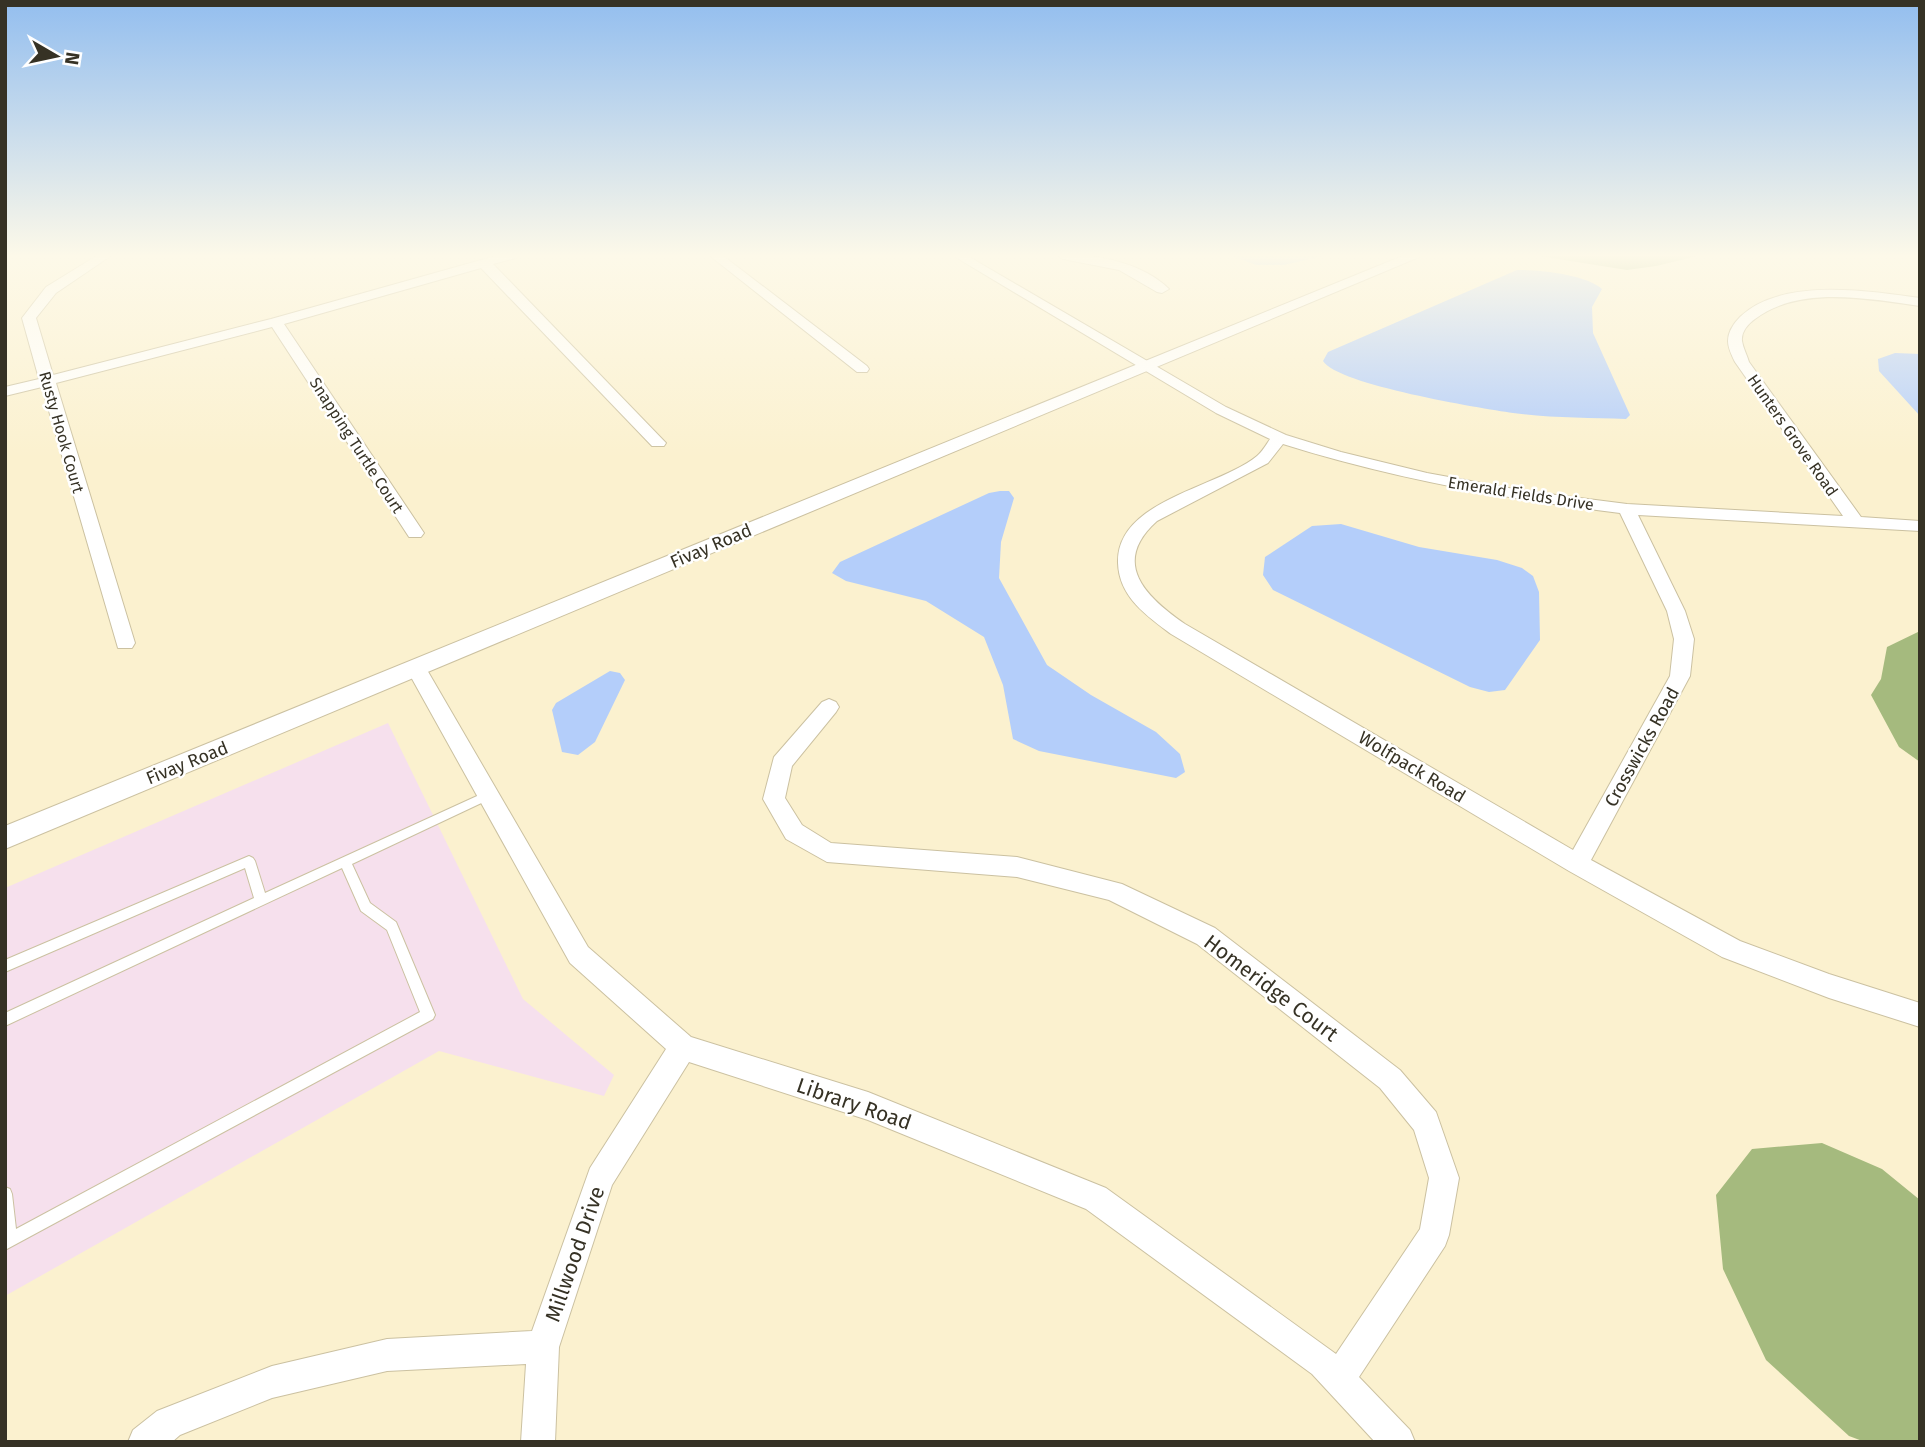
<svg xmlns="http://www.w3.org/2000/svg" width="1925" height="1447" font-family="'Fira Sans',sans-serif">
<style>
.commercial{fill:#f6e0ed}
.forest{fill:#a5ba7e}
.water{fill:#b4cefa}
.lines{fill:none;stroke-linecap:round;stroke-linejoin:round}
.service-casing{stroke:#cbc1a1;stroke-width:2}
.minor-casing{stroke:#cbc1a1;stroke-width:2}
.tertiary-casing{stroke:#cbc1a1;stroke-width:2}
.service{fill:#fff;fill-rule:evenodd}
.minor{fill:#fff;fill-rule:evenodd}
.tertiary{fill:#fff;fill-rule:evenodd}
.labels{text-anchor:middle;stroke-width:5;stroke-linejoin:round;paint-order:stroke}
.far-street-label{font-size:16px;fill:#363225;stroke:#fff}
.street-label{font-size:18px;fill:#363225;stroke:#fff}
.near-street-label{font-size:21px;fill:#363225;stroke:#fff}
</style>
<rect width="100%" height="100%" fill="#fbf1cf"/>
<path class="commercial" d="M388,723L523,999L614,1075L604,1096L439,1051L5,1296V888Z"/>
<path class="forest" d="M1533,255H1702L1656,266L1627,270Z
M1920,631V762L1899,747L1871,695L1881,679L1887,647Z
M1822,1143L1882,1169L1920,1200V1442H1865L1849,1436L1766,1360L1723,1269L1716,1195L1752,1149Z"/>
<path class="water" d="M1230,255H1328L1284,265H1256Z
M1517,270C1537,269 1588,275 1602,289L1592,307L1593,333L1630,415L1626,419C1589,418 1550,418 1513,413C1480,408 1338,385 1323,361L1328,352Z
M1895,353L1920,354V416L1879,371L1878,359Z
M1000,491H1009L1014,498L1001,542L999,578L1047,665L1091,695L1156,732L1180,754L1185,772L1176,778L1039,751L1013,739L1003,685L984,637L926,601L846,581L832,573L840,562L989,493Z
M1341,524L1419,547L1497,560L1522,568L1533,576L1539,592L1540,640L1505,690L1489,692L1470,687L1273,590L1263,575L1265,557L1312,526Z
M610,671L620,673L625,680L595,742L578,755L562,752L552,710L556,703Z"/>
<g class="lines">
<defs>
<path id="service" d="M488,791L492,792L494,795L492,798L352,864L370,903L396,922L435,1015L433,1019L5,1250V1187L10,1189L12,1194L16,1229L420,1012L387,930L361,911L342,868L5,1026V1013L254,898L245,868L5,972V960L249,856L253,858L255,861L265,893Z"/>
<path id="minor" d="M98,255H112L56,293L36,318L53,375L271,319L499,255H518L516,258L493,264L666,443L664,446H652L481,268L284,324L424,533L421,537H409L272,327L56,383L135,643L132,648H118L42,387L5,396V387L39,379L22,318L46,287Z
M709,255H722L867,366L869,369L867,372H857Z
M952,255H966L1226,407L1286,435L1341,452L1427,473L1525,491L1627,504L1843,516L1735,362C1732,356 1728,348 1728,341C1728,332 1734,323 1740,317C1781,277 1868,291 1920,298V306C1869,299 1800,285 1755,319C1748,324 1741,332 1742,341C1743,348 1747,355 1749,362L1861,517L1920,521V531L1638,515L1685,611L1694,639L1690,676L1591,860L1740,941L1829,974L1920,1003V1027L1829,998L1722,957L1569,871L1171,634C1147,616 1119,597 1118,563C1116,500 1218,488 1257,456C1262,452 1266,445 1270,439L1216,413ZM1283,444C1394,479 1506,499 1620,513L1667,611L1674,639L1670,676L1573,850L1185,624C1146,597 1110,563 1157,521L1268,463Z
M1057,255C1093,253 1142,262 1169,289L1162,293L1157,292L1119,270L1063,259Z
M416,661L423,663L588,947L691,1037L868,1092L1106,1188L1336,1354L1420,1229L1429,1178L1414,1130L1380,1088L1197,944L1109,900L1017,877L827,862L786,839L763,799L774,757L822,702L829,699L836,702L839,707L836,712L792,766L785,798L802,825L831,843L1017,857L1122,884L1215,928L1400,1070L1436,1112L1459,1178L1449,1235L1445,1246L1359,1377L1410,1430L1415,1442H1375L1312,1374L1086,1209L868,1120L689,1062L612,1185L559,1347L555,1442H521L526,1364L387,1371L272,1398L180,1435L172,1442H128L133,1430L157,1411L272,1366L387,1339L532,1331L590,1168L666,1049L570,963L406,668L409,663Z"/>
<path id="tertiary" d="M1405,255H1424L5,849V826Z"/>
</defs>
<use href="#service" class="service-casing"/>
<use href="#minor" class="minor-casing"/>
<use href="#tertiary" class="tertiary-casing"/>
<use href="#service" class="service"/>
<use href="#minor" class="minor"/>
<use href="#tertiary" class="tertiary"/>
</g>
<linearGradient id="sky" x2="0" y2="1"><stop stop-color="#93beef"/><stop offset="0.56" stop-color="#fdf9e9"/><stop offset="1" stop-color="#fdf9e9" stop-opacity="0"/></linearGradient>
<rect width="1925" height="457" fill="url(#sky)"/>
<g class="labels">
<g class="far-street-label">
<text transform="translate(62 432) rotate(74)" y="6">Rusty Hook Court</text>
<text transform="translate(1793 435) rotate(55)" y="6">Hunters Grove Road</text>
<text transform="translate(357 445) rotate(57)" y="6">Snapping Turtle Court</text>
<text transform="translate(1521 493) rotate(9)" y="6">Emerald Fields Drive</text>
</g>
<g class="street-label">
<text transform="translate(711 546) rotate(-23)" y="6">Fivay Road</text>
<text transform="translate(1642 747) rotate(-61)" y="6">Crosswicks Road</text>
<text transform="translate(187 763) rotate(-22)" y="6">Fivay Road</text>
<text transform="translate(1412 767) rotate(31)" y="6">Wolfpack Road</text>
</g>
<g class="near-street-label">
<text transform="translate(1271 988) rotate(37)" y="7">Homeridge Court</text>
<text transform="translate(854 1104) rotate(19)" y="7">Library Road</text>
<text transform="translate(575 1254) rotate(-71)" y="7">Millwood Drive</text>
</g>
</g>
<rect width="1925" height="1447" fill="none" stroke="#363225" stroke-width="14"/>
<g transform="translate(56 56) rotate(99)" stroke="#ffffff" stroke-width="5" paint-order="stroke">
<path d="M0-5L12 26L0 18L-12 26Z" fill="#363225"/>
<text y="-10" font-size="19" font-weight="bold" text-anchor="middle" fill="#363225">N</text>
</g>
</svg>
